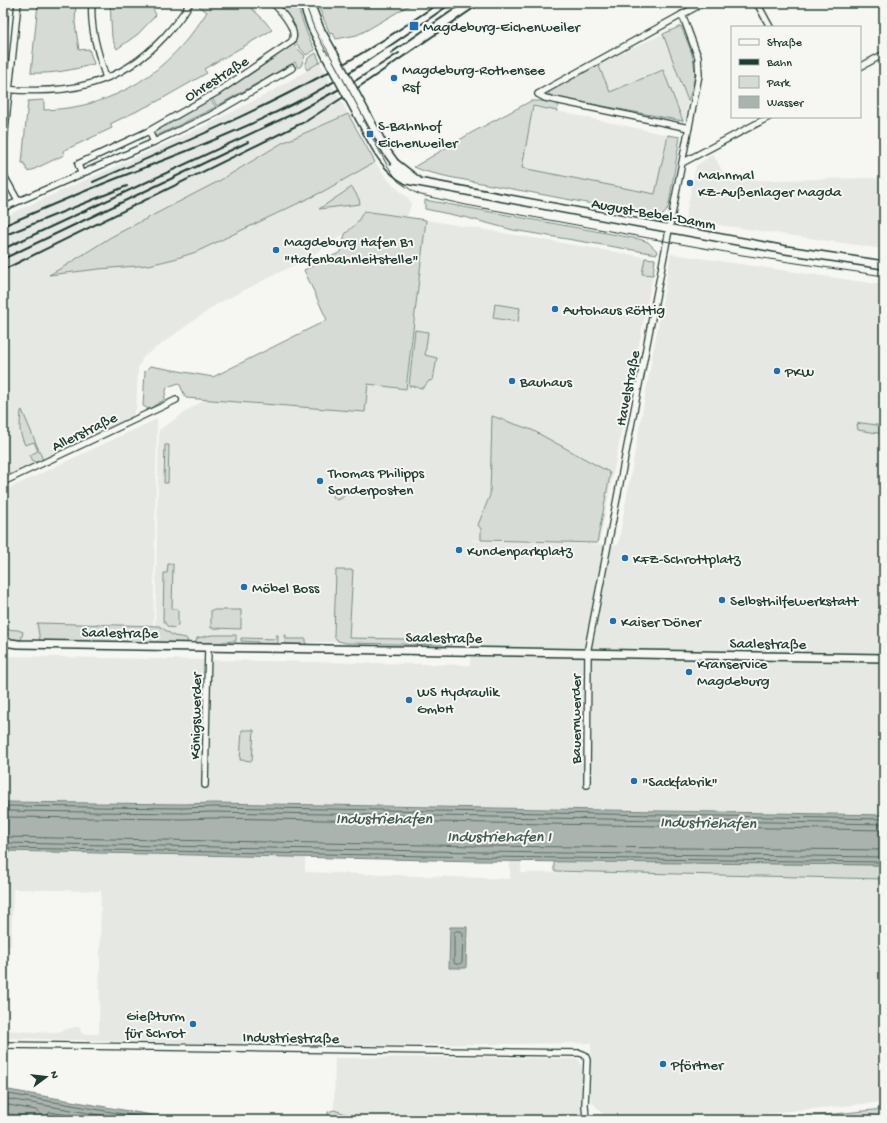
<svg xmlns="http://www.w3.org/2000/svg" width="887" height="1123" font-family="'Gochi Hand',sans-serif">
<style>
.built{fill:#e6e8e4}
.green{fill:#d6dbd6;stroke:#7a8c85}
.water{fill:#aab3ae;stroke:#72847d}
.lines{fill:none;stroke-linecap:round;stroke-linejoin:round}
.shore{stroke:#576c65;stroke-width:1}
.minor-casing{stroke:#1f3d34;stroke-width:8}
.secondary-casing{stroke:#1f3d34;stroke-width:10}
.minor{stroke:#f6f6f2;stroke-width:5.5}
.secondary{stroke:#f6f6f2;stroke-width:7}
.tram{stroke:#1f3d34;stroke-width:1}
.rail{stroke:#1f3d34;stroke-width:2}
.secondary-bridge-casing{stroke:#1f3d34;stroke-width:10;stroke-linecap:butt}
.secondary-bridge{stroke:#f6f6f2;stroke-width:7}
.poi-dot{fill:#1f6fb2;stroke:#f6f6f2;stroke-width:1.5}
.labels{text-anchor:middle;stroke-width:4;stroke-linejoin:round;paint-order:stroke}
.poi-label{font-size:15px;fill:#1f3d34;stroke:#f6f6f2;text-anchor:start}
.street-label{font-size:15px;fill:#1f3d34;stroke:#f6f6f2}
.water-label{font-size:16px;font-style:italic;fill:#425a52;stroke:#f6f6f2}
</style>
<rect width="100%" height="100%" fill="#f6f6f2"/>
<filter id="ink" filterUnits="userSpaceOnUse"><feTurbulence type="fractalNoise" baseFrequency=".025" numOctaves="2"/><feDisplacementMap in="SourceGraphic" scale="8" xChannelSelector="R" yChannelSelector="G"/><feConvolveMatrix kernelMatrix="1 2 1 2 8 2 1 2 1" color-interpolation-filters="sRGB"/></filter>
<g filter="url(#ink)">
<path class="built" d="M663,34L688,101L686,119L683,121L663,70L610,92L598,64Z
M320,63L375,162L390,182L409,199L411,204L407,217L364,211L356,224L351,229L310,257L217,304L143,357L138,368L136,408L132,418L3,478V217L203,127L269,93Z
M533,106L668,135L656,195L521,168Z
M713,154L726,178L733,181L868,178L884,179V249L685,220L696,166Z
M426,220L656,259L599,544L472,540L471,582L472,541L618,545L671,254L884,285V815L213,803L183,804L3,802V656L470,665L471,643L155,641L159,430L205,399L365,412L368,384L406,389Z
M157,419L153,641L19,639L3,637V491Z
M3,851L305,856V872L510,879V853L521,854V873L601,872L884,879V1102L699,1120H608L593,1103L590,1096L591,1043L304,1046L3,1038V1030L55,1033L74,1027H79L82,1034H99L101,891L13,889L11,946L3,945Z
M468,1057L578,1059L580,1062L582,1070V1120H461L447,1118L361,1119L334,1110L335,1058Z"/>
<path class="green" d="M38,3H76L75,23L79,50L89,49L94,64C73,70 53,74 31,73Z
M110,3H150L156,15L138,34L117,49L114,43L112,38Z
M201,3H246L263,19L272,30L204,69L207,73L158,101L110,124L112,128L63,151L64,155L28,172L24,163H22L28,101L44,100V110C117,108 169,71 207,12L199,6Z
M280,3H296L308,36L315,50L306,55L295,42L297,36L295,28L296,27Z
M317,3H413L367,30L357,35L336,39L333,33L330,34Z
M5,12H9L4,63L3,21H4Z
M681,26C693,56 701,68 688,101L663,34Z
M293,44L305,56L301,66L298,68L295,62L217,106L212,98L254,72Z
M316,53L320,62L307,70L305,66L308,58Z
M598,64L610,92L663,70L683,121L549,96V89Z
M210,99L216,107L156,136L153,135V131Z
M531,101H544L559,104L557,111L533,106L522,168L655,194L668,135L680,137L669,204C667,212 664,217 656,216L449,177L424,171L414,167L471,133Z
M348,114L375,162L324,191L196,252L174,259L149,265L99,269L49,275L65,266L111,237L219,181L282,143Z
M352,187L359,199L360,204L319,209Z
M425,200L639,239L648,242L658,252L657,254L513,230L468,218L425,209Z
M364,211L426,220L406,389L368,384L365,412L186,398L179,383L167,387L164,400L149,409L143,406L145,371L150,366L213,377L327,320L304,270L341,252L345,234L356,224Z
M645,258L655,259L653,275L642,274Z
M495,304L520,308L518,322L493,318Z
M415,330L428,332L425,355L437,358L433,380L429,381L423,388L409,386Z
M22,410L43,460L36,462L33,461L30,455L38,451L34,442L25,445C18,430 20,427 21,411Z
M492,416L532,430L609,472L610,475L597,543L481,540V529L478,525L490,495Z
M862,423L884,426V434L858,430L857,424Z
M165,445H169L168,483H164Z
M334,487L343,488V489L348,490L342,498L337,500L333,497Z
M168,564H173L172,609H178V625L175,628L168,627L163,620L164,573H167Z
M336,570H353L349,638L456,640L455,644L448,645L346,643L338,641L334,636Z
M211,610H241V629L211,628Z
M37,623L159,626L174,636L186,638L188,641L185,643L40,641Z
M3,629L18,630L23,632L21,640L3,639Z
M212,635H236V641L222,642V643H198L196,642L197,638Z
M276,635H278V642L277,644H259L258,642L241,641V638L276,639Z
M284,635H286V639H306V645L285,644Z
M242,730H254L252,761L240,760Z
M554,861L884,865V879L554,871Z
M884,1109V1120H775Z
M334,1110L361,1119L447,1118L461,1120H328V1112Z"/>
<path class="water" d="M3,802L183,804L213,803L884,815V865L481,861L3,851Z
M450,927H467L466,968H449Z
M3,1089L180,1120H44L3,1113Z"/>
<g class="lines">
<path class="shore" d="M3,806L183,808L213,807L884,819
M3,811L183,813L213,812L884,824
M3,817L183,819L212,818L884,830
M3,837L481,846L884,850
M3,843L481,852L884,857
M3,848L481,857L884,862
M456,931H461L463,933L462,962L460,964H455L454,962V933Z
M3,1093L157,1120
M3,1098L128,1120
M3,1104L36,1110L41,1114L42,1120
M48,1120V1114L50,1112L93,1120"/>
<defs>
<path id="minor" d="M92,3C90,29 98,53 106,78
M757,3L770,27
M881,3L884,9
M860,67L884,54
M3,89C67,95 119,86 164,37C174,26 183,15 190,3
M538,94L703,3
M538,94L545,98L689,128
M149,131L154,142
M3,150L18,3
M682,163L769,117
M81,173L78,164L149,131L219,91L291,42C300,32 281,11 273,3
M3,174L18,201
M3,208L154,142L211,115L292,68
M3,482L176,400
M205,785L208,647
M587,785L588,648L699,75L698,57L682,14
M3,1045L580,1053L585,1055L587,1060L585,1105L586,1120"/>
<path id="secondary" d="M303,3L312,28L327,58
M310,3L320,29L334,54
M360,119C373,142 383,167 407,180L786,250L884,265
M395,163L418,181
M3,642L18,644L884,658"/>
</defs>
<use href="#minor" class="minor-casing"/>
<use href="#secondary" class="secondary-casing"/>
<use href="#minor" class="minor"/>
<use href="#secondary" class="secondary"/>
<path class="tram" d="M305,3L314,28L320,40L387,165L398,181L414,192L421,195L466,205L742,255L884,276"/>
<path class="rail" d="M391,53L463,3
M93,182C171,148 250,115 325,74C365,53 402,28 439,3
M3,226C40,210 77,194 115,179C175,156 235,133 293,104C347,77 396,42 446,7
M3,236L127,186
M3,249L297,112L358,79L399,53
M3,259L248,142
M3,270L308,120L356,89L481,3"/>
<defs>
<path id="secondary-bridge" d="M334,54L387,152L395,163
M327,58L360,119"/>
</defs>
<use href="#secondary-bridge" class="secondary-bridge-casing"/>
<use href="#secondary-bridge" class="secondary-bridge"/>
</g>
</g>
<g class="poi-dot">
<rect x="409" y="21" width="10" height="10" rx="2"/>
<circle cx="394" cy="78" r="4"/>
<rect x="366" y="130" width="8" height="8" rx="2"/>
<circle cx="690" cy="183" r="4"/>
<circle cx="276" cy="250" r="4"/>
<circle cx="555" cy="309" r="4"/>
<circle cx="777" cy="371" r="4"/>
<circle cx="512" cy="381" r="4"/>
<circle cx="320" cy="481" r="4"/>
<circle cx="459" cy="550" r="4"/>
<circle cx="625" cy="558" r="4"/>
<circle cx="244" cy="587" r="4"/>
<circle cx="722" cy="600" r="4"/>
<circle cx="613" cy="621" r="4"/>
<circle cx="689" cy="672" r="4"/>
<circle cx="409" cy="700" r="4"/>
<circle cx="634" cy="781" r="4"/>
<circle cx="193" cy="1024" r="4"/>
<circle cx="663" cy="1064" r="4"/>
</g>
<g class="labels">
<g class="poi-label">
<text x="423" y="31">Magdeburg-Eichenweiler</text>
<text x="402" y="74">Magdeburg-Rothensee<tspan x="402" dy="17">Rsf</tspan></text>
<text x="378" y="130">S-Bahnhof<tspan x="378" dy="17">Eichenweiler</tspan></text>
<text x="698" y="179">Mahnmal<tspan x="698" dy="17">KZ-Außenlager Magda</tspan></text>
<text x="284" y="246">Magdeburg Hafen B1<tspan x="284" dy="17">"Hafenbahnleitstelle"</tspan></text>
<text x="563" y="314">Autohaus Röttig</text>
<text x="785" y="376">PKW</text>
<text x="520" y="386">Bauhaus</text>
<text x="328" y="477">Thomas Philipps<tspan x="328" dy="17">Sonderposten</tspan></text>
<text x="467" y="555">Kundenparkplatz</text>
<text x="633" y="563">KFZ-Schrottplatz</text>
<text x="252" y="592">Möbel Boss</text>
<text x="730" y="605">Selbsthilfewerkstatt</text>
<text x="621" y="626">Kaiser Döner</text>
<text x="697" y="668">Kranservice<tspan x="697" dy="17">Magdeburg</tspan></text>
<text x="417" y="696">WS Hydraulik<tspan x="417" dy="17">GmbH</tspan></text>
<text x="642" y="786">"Sackfabrik"</text>
<text x="185" y="1020" text-anchor="end">Gießturm<tspan x="185" dy="17">für Schrot</tspan></text>
<text x="671" y="1069">Pförtner</text>
</g>
<g class="street-label">
<text transform="translate(216 78) rotate(-32)" y="5">Ohrestraße</text>
<text transform="translate(654 213) rotate(10)" y="5">August-Bebel-Damm</text>
<text transform="translate(627 388) rotate(-79)" y="5">Havelstraße</text>
<text transform="translate(84 431) rotate(-26)" y="5">Allerstraße</text>
<text transform="translate(120 632) rotate(1)" y="5">Saalestraße</text>
<text transform="translate(444 637) rotate(1)" y="5">Saalestraße</text>
<text transform="translate(768 643) rotate(1)" y="5">Saalestraße</text>
<text transform="translate(195 716) rotate(-89)" y="5">Königswerder</text>
<text transform="translate(575 719) rotate(-90)" y="5">Bauernwerder</text>
<text transform="translate(291 1037) rotate(1)" y="5">Industriestraße</text>
</g>
<g class="water-label">
<text x="384" y="823">Industriehafen</text>
<text transform="translate(708 821) rotate(1)" y="6">Industriehafen</text>
<text x="499" y="841">Industriehafen I</text>
</g>
</g>
<rect width="887" height="1123" fill="none" stroke="#f6f6f2" stroke-width="16"/>
<rect x="8" y="8" width="871" height="1107" fill="none" stroke="#1f3d34" stroke-width="1.5" filter="url(#ink)"/>
<rect x="731" y="26" width="130" height="92" fill="#f6f6f2" stroke="#a0aca6"/>
<rect x="739" y="39" width="20" height="6" fill="#f6f6f2" stroke="#a0aca6"/>
<text x="767" y="46" font-size="12" fill="#1f3d34">Straße</text>
<rect x="739" y="59" width="20" height="6" fill="#1f3d34" stroke="#a0aca6"/>
<text x="767" y="66" font-size="12" fill="#1f3d34">Bahn</text>
<rect x="739" y="76" width="20" height="12" fill="#d6dbd6" stroke="#a0aca6"/>
<text x="767" y="86" font-size="12" fill="#1f3d34">Park</text>
<rect x="739" y="96" width="20" height="12" fill="#aab3ae" stroke="#a0aca6"/>
<text x="767" y="106" font-size="12" fill="#1f3d34">Wasser</text>
<g transform="translate(46 1077) rotate(75)" stroke="#f6f6f2" stroke-width="3" paint-order="stroke">
<path d="M0-3L7 15L0 10L-7 15Z" fill="#1f3d34"/>
<text y="-6" font-size="11" font-weight="bold" text-anchor="middle" fill="#1f3d34">N</text>
</g>
</svg>
